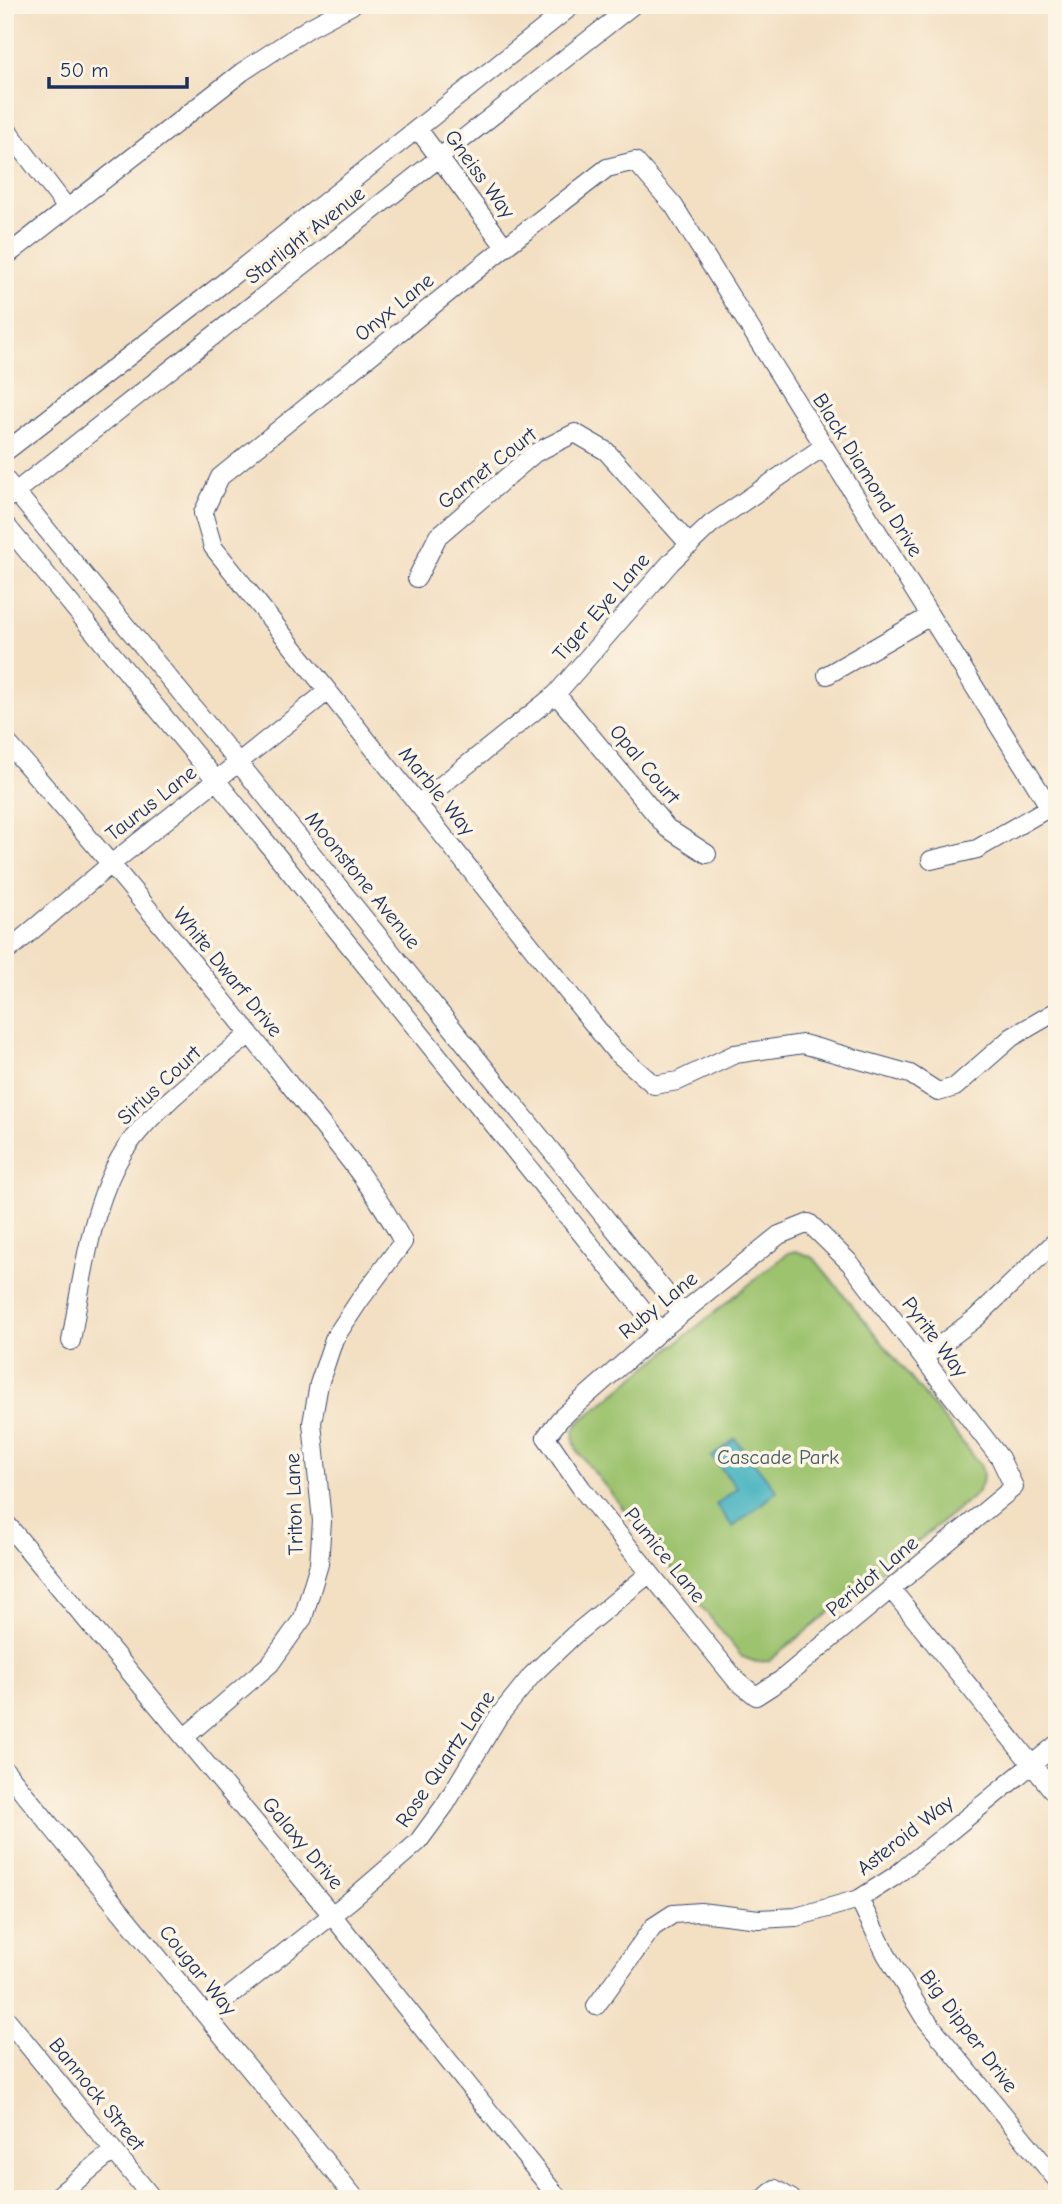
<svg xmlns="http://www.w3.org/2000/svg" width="1062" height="2204" font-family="'Comic Neue',sans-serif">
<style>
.green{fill:#9dc36e;stroke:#5c7966;stroke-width:2}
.water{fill:#46b4c1;stroke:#307290;stroke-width:2}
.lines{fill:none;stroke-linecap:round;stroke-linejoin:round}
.minor-casing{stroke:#3b496d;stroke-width:20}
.minor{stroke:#fff;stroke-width:18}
.labels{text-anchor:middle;stroke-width:7;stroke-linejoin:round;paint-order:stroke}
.street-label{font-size:21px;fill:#1b2f5e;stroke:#fcf5e5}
.park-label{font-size:21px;fill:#425b63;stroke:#fcf5e5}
</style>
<rect width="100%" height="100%" fill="#fcf5e5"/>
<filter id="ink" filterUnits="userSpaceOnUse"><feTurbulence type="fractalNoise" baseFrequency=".0143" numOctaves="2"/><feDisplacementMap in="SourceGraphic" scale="14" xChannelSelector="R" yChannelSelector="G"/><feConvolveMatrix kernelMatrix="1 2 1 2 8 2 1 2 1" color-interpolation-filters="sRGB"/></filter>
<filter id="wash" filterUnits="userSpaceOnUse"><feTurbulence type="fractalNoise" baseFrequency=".00686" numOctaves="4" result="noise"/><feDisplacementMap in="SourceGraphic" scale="28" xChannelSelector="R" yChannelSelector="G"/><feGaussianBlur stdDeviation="1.57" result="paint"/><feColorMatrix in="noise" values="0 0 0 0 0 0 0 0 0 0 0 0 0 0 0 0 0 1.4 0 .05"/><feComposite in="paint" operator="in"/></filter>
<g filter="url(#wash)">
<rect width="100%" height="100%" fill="#f3dfc2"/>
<path class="green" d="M796,1251L814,1258L980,1464C985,1475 983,1486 975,1495L769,1661L756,1662L742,1657L578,1452C573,1441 571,1433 578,1423L788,1253Z"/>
<path class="water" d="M735,1439L777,1491L733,1527L716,1505L737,1488L712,1457Z"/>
</g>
<g filter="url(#ink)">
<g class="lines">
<defs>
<path id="minor" d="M5,127L67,208
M418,129L505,247
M5,257L242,72L309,28L352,5
M5,452L213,291L573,5
M5,479L238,762L682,1313
M5,500L633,5
M5,524L216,780L660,1331
M417,578L438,536L535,453L575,433L606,451L690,545
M827,675L930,616
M556,694L667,828L707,854
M5,740C99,848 191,959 279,1071C322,1127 371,1180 403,1242L359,1301L334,1339L319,1384L312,1423L322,1521L319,1564L303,1618L270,1664L185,1737
M418,804L556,694L671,562L711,524L823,447
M1057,819L674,206L635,161L607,168L505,247L220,477L203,513L213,547L614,1050L654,1085L678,1081L735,1054L803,1044L910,1074L938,1092L955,1087L1012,1037L1057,1011
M931,860L977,849L1050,807
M5,953L111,864L328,691
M809,1223L850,1263L1000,1458L1014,1487L781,1680L756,1696L736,1680L582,1489L546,1437L560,1419L660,1331L779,1235Z
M71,1341C82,1281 91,1203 124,1151C152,1108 210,1067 250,1034
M923,1358L976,1318L1057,1240
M5,1522L332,1915L559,2199
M891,1589L1057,1796
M5,1770L356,2199
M859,1899L886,1954L924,2017L1057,2180
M596,2006L653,1927L673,1914L700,1912L759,1919L796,1917L859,1899L895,1876L1057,1744
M206,2015L352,1899L418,1842L445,1805L498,1717L532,1675L574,1635L650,1573
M5,2017L153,2199
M54,2199L113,2151
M764,2199L775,2189L792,2199"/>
</defs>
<use href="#minor" class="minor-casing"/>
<use href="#minor" class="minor"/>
</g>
</g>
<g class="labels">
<g class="street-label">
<text transform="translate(480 174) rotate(54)" y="7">Gneiss Way</text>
<text transform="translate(305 235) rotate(-38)" y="7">Starlight Avenue</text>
<text transform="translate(394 307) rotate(-39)" y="7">Onyx Lane</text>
<text transform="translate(487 468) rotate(-38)" y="7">Garnet Court</text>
<text transform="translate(868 475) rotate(58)" y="7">Black Diamond Drive</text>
<text transform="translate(601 607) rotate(-49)" y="7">Tiger Eye Lane</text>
<text transform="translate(645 764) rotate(50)" y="7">Opal Court</text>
<text transform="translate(437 791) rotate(51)" y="7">Marble Way</text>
<text transform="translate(151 803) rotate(-38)" y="7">Taurus Lane</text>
<text transform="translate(363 880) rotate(51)" y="7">Moonstone Avenue</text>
<text transform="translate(228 972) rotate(51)" y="7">White Dwarf Drive</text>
<text transform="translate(159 1085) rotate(-43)" y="7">Sirius Court</text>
<text transform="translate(658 1305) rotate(-39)" y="7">Ruby Lane</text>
<text transform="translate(935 1337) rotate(53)" y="7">Pyrite Way</text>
<text transform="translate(294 1504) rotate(-92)" y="7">Triton Lane</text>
<text transform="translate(665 1555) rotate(51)" y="7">Pumice Lane</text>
<text transform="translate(872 1576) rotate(-40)" y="7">Peridot Lane</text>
<text transform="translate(445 1759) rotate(-56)" y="7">Rose Quartz Lane</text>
<text transform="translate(905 1835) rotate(-38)" y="7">Asteroid Way</text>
<text transform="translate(303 1843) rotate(50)" y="7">Galaxy Drive</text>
<text transform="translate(198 1970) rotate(51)" y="7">Cougar Way</text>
<text transform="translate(969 2031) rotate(53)" y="7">Big Dipper Drive</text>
<text transform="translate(97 2094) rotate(51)" y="7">Bannock Street</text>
</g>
<g class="park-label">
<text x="778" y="1464">Cascade Park</text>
</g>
</g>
<rect width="1062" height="2204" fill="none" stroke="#fcf5e5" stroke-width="28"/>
<path d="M49 77v10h138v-10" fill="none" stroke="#1b2f5e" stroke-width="3.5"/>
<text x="60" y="77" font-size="21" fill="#1b2f5e" stroke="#fcf5e5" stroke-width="5" paint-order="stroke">50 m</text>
</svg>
